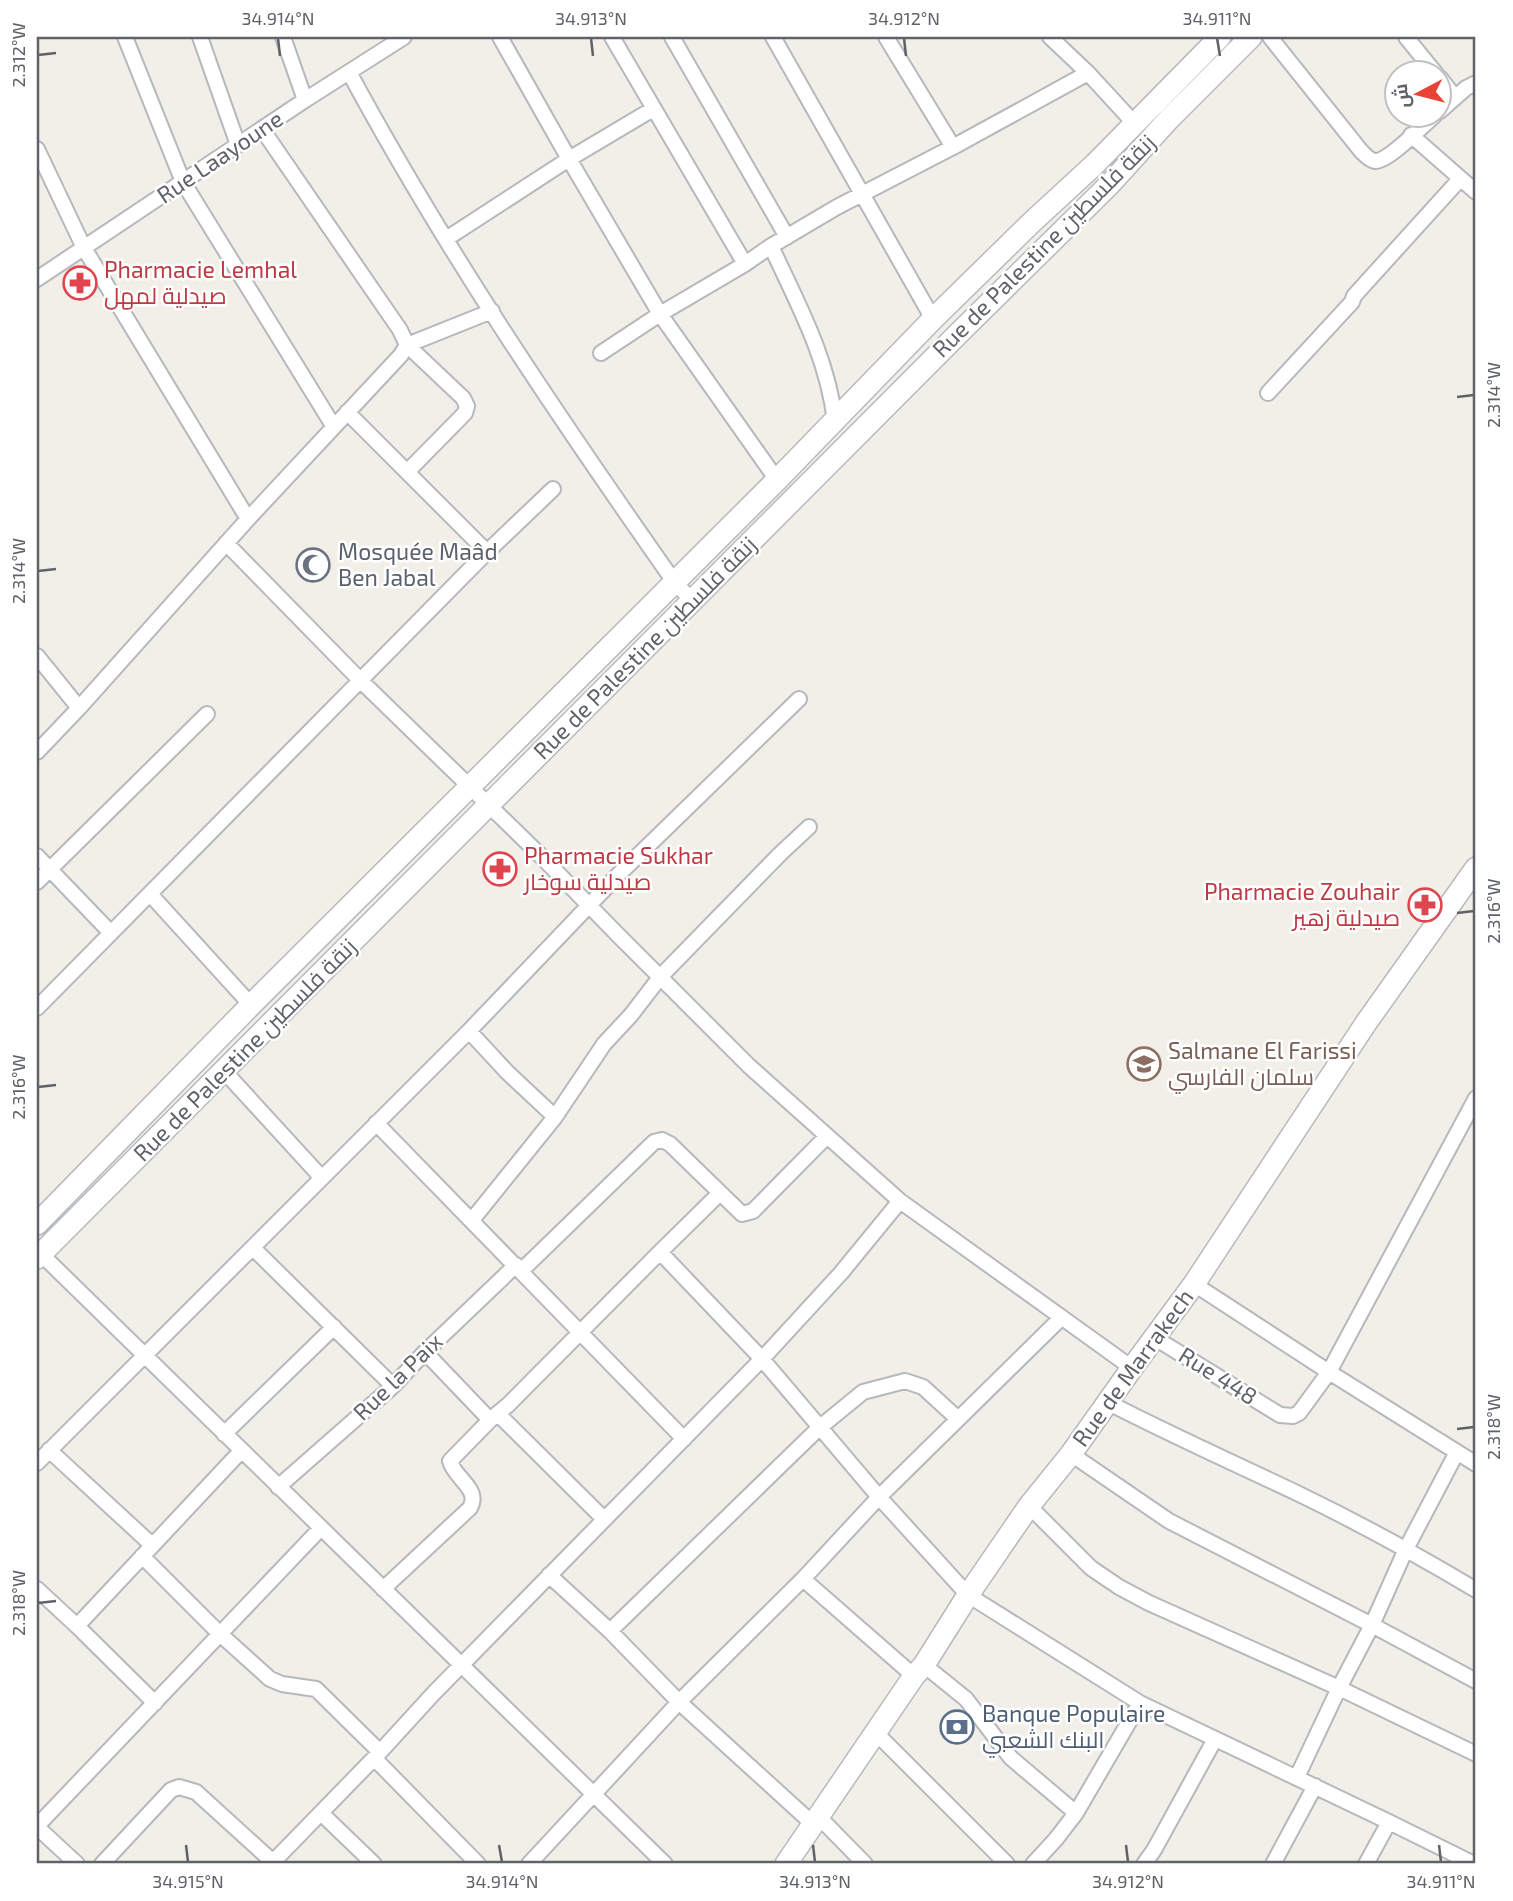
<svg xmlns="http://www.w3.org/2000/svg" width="1513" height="1901" font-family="'Exo 2',Cairo,sans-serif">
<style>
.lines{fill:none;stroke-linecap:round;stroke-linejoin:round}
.street-casing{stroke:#b5b8bc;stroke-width:18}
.secondary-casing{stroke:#b6babf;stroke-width:24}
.street{stroke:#fff;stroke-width:14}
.secondary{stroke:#fff;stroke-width:21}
.ticks{fill:none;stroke:#5f6368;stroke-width:2.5}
.labels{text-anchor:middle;stroke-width:5;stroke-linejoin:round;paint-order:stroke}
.street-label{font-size:23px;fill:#5f6368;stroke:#fff}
.health-label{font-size:23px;fill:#be3a42;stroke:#fff;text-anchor:start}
.worship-label{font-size:23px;fill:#5b616d;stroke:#fff;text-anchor:start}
.education-label{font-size:23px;fill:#785e54;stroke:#fff;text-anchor:start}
.service-label{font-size:23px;fill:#4e5e75;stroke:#fff;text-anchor:start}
.neatline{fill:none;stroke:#5f6368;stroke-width:2.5}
.ticks-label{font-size:18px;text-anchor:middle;fill:#5f6368}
</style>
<rect width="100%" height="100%" fill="#f1efe8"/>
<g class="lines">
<defs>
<path id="street" d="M125,37L183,182L334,427
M200,37L238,145
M283,37L305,100
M500,37L569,159L660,314L777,480
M612,37L745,264
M672,37L787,237
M773,37L933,319
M886,37L953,147
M1050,37L1088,73L1134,123
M1270,37L1361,151C1365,155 1369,160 1375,161C1388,162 1423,125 1434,116
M1406,37L1436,74
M349,72C445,250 559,418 675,583L692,600
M1440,78L1455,97
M1440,111L1466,88L1476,83
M1411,135L1476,192
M37,149L84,248L248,519
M446,239L569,159L653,109
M771,246C798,305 827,356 835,421
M37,279L305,100L404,37
M601,353L660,314L745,264L771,246L837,207L953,147L1088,73
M1268,393L1352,302L1354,296L1460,179
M347,412L487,552
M407,472L465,413L467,406L463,398L407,345L492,311
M226,543L361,681L538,853L617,934L749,1066L900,1201L1132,1368
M37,656L79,708
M37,752L79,708L248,519L401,355L407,345L400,330L262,129
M37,856L111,933
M37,882L207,714
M150,894L251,1005
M37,1008L487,552L553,489
M469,1031L507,1072L555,1117
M224,1071L322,1178
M376,1123L684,1439
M472,1220L555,1117L604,1044L631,1015L661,976L780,854L809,827
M253,1248L393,1386
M37,1250L665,1864
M660,1252L762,1359L879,1497L968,1595L1140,1703L1389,1822L1474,1864
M521,1271L654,1142L662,1140L670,1144L742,1214L753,1211L827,1136
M1194,1284L1329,1372L1476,1464
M1155,1338L1280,1415L1293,1416L1299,1413L1329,1372L1476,1098
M425,1352L490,1420L508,1405L660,1252L720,1193
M1107,1402C1171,1435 1236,1464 1301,1495C1361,1524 1419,1556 1476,1590
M498,1414L604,1519
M224,1434L334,1327
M49,1450L152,1545
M1071,1454L1169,1521L1372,1625L1476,1681
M37,1463L469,1031L619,874L799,699
M278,1487L393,1386L425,1352L516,1265
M1029,1506L1091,1568L1119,1587L1149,1603L1339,1688L1476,1754
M142,1556L220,1634L270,1679L282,1684L316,1689L380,1752
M549,1575L610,1631L679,1702L813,1824
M803,1579L914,1676
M37,1589L77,1626L155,1703
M383,1589L470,1508C481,1489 454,1478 450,1461L490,1420
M77,1626L242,1450
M610,1631L819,1428L863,1392L905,1381L923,1387L958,1419
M924,1665L966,1699L1011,1758L1076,1813
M876,1733L1007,1864
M374,1758L478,1864
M1297,1777L1339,1688L1372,1625L1406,1549L1457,1452
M321,1813L374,1864
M818,1816L865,1864
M37,1826L321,1528
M37,1827L77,1864
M102,1864L171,1790L179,1787L196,1792L273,1862
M271,1864L380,1752L433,1694L762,1359L841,1273L900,1201
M529,1864L679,1702L803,1579L879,1497L1061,1318
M1033,1864L1056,1839L1076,1813L1140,1703
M1144,1864L1154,1850L1215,1739
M1273,1864L1315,1786
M1366,1864L1389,1822"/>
<path id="secondary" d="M37,1224L251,1005L777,480L933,319L1031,223L1095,164L1220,37
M37,1258L959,333L1110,184L1169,119L1251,37
M786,1864L914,1676L924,1665L968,1595L1029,1506L1071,1454L1132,1368L1194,1284L1366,1023L1476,868"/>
</defs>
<use href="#street" class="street-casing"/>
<use href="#secondary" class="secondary-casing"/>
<use href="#street" class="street"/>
<use href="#secondary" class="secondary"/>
</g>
<path class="ticks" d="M278,38L280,56M591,38L593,56M904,38L906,56M1217,38L1220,56M38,55L56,53M1457,397L1474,395M38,571L56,569M1457,913L1474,911M38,1087L56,1085M1457,1429L1474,1427M38,1603L56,1601M186,1845L188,1862M499,1845L502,1862M813,1845L815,1862M1126,1845L1128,1862M1439,1845L1441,1862"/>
<defs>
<symbol id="pharmacy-ring" viewBox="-11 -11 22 22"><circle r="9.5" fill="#fff" stroke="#e0444e" stroke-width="1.5"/><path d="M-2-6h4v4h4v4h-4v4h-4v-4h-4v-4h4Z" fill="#e0444e"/></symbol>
<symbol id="mosque-ring" viewBox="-11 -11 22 22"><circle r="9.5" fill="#fff" stroke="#6b7280" stroke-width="1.5"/><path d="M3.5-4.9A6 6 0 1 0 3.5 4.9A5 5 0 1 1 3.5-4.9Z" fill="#6b7280"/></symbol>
<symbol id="school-ring" viewBox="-11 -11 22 22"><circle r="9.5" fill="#fff" stroke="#8d6e63" stroke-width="1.5"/><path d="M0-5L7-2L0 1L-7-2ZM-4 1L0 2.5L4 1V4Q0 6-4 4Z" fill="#8d6e63"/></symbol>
<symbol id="bank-ring" viewBox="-11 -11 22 22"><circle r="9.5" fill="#fff" stroke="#5c6f8a" stroke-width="1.5"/><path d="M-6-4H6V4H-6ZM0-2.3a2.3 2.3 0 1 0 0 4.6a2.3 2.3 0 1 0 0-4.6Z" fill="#5c6f8a"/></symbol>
</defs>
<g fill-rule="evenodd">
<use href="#pharmacy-ring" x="61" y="264" width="38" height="38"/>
<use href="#mosque-ring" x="294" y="546" width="38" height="38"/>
<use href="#pharmacy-ring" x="481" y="850" width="38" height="38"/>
<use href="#pharmacy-ring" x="1406" y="886" width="38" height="38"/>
<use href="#school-ring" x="1125" y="1045" width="38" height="38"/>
<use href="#bank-ring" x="938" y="1708" width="38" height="38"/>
</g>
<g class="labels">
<g class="street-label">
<text transform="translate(220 157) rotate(-34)" y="8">Rue Laayoune</text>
<text transform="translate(1044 246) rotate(-45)" y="8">Rue de Palestine زنقة فلسطين</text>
<text transform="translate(645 648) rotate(-45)" y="8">Rue de Palestine زنقة فلسطين</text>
<text transform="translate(245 1050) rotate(-45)" y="8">Rue de Palestine زنقة فلسطين</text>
<text transform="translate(1133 1368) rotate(-54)" y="8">Rue de Marrakech</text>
<text transform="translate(1218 1376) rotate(32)" y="8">Rue 448</text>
<text transform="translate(398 1377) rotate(-44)" y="8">Rue la Paix</text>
</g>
<g class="health-label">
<text x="104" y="278">Pharmacie Lemhal<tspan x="104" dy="26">صيدلية لمهل</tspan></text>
<text x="524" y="864">Pharmacie Sukhar<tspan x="524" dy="26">صيدلية سوخار</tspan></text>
<text x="1400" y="900" text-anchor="end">Pharmacie Zouhair<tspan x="1400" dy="26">صيدلية زهير</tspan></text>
</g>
<g class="worship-label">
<text x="338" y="560">Mosquée Maâd<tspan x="338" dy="26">Ben Jabal</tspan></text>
</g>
<g class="education-label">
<text x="1168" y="1059">Salmane El Farissi<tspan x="1168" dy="26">سلمان الفارسي</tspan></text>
</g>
<g class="service-label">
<text x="982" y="1722">Banque Populaire<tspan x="982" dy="26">البنك الشعبي</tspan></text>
</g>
</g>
<rect width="1513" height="1901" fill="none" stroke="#ffffff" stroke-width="77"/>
<g transform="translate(1418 94) rotate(263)"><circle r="33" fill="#ffffff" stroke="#bfc1c3" stroke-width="2"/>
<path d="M0-5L12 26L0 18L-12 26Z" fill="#ea4335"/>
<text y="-10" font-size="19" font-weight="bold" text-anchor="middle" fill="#5f6368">ش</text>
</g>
<rect x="38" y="38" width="1436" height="1824" class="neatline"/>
<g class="ticks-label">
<text x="278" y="25">34.914°N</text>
<text x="591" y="25">34.913°N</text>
<text x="904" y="25">34.912°N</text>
<text x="1217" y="25">34.911°N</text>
<text transform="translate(19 55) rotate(-90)" y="6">2.312°W</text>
<text transform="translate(1494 395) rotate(-90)" y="6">2.314°W</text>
<text transform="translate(19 571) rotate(-90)" y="6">2.314°W</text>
<text transform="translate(1494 911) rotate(-90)" y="6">2.316°W</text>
<text transform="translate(19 1087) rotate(-90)" y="6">2.316°W</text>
<text transform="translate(1494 1427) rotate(-90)" y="6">2.318°W</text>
<text transform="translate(19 1603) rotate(-90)" y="6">2.318°W</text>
<text x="188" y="1888">34.915°N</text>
<text x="502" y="1888">34.914°N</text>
<text x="815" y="1888">34.913°N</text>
<text x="1128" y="1888">34.912°N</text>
<text x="1441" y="1888">34.911°N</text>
</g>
</svg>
